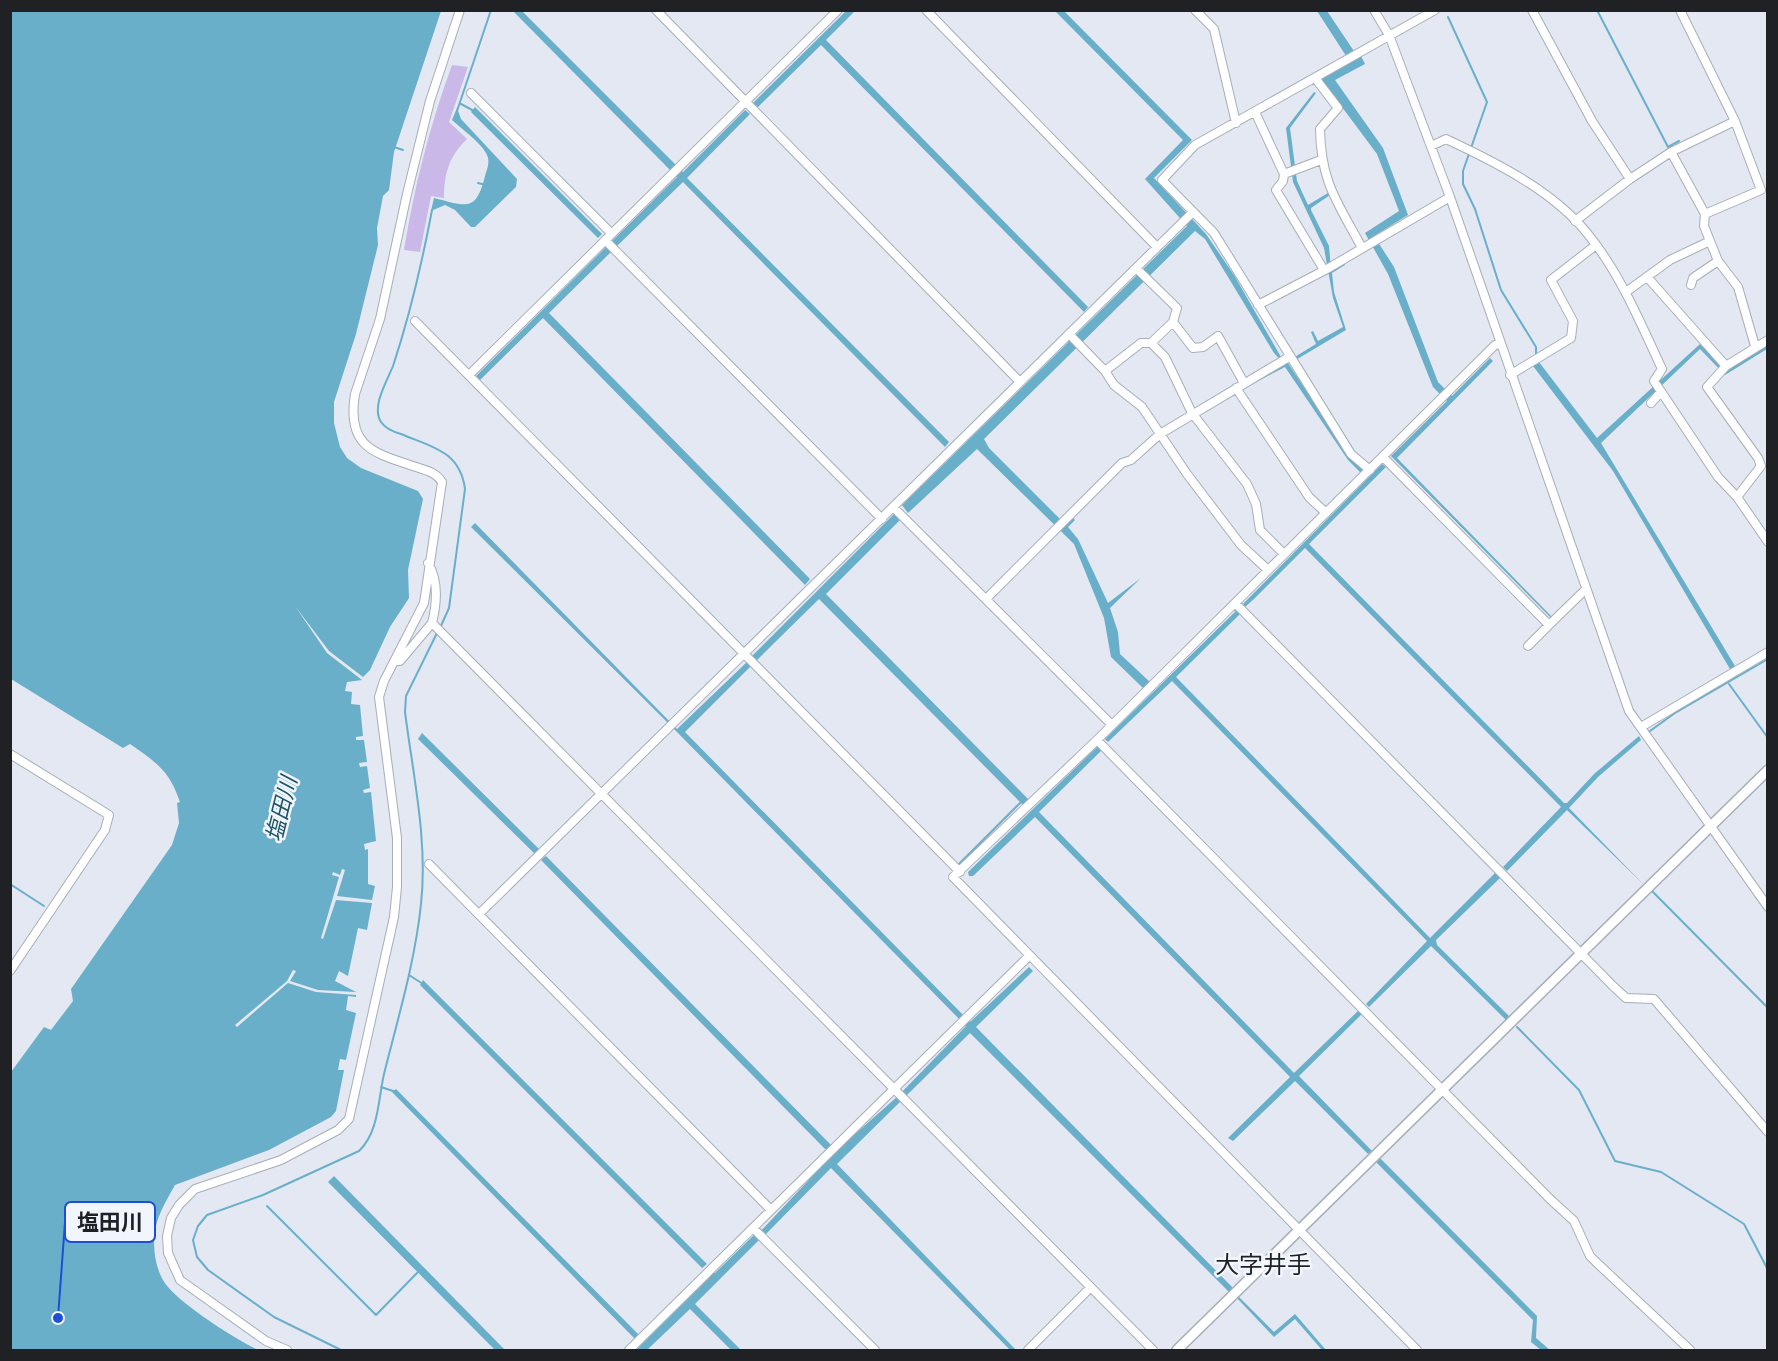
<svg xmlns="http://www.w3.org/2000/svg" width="1778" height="1361" font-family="Jost,'Noto Sans JP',sans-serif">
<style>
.green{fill:#c9b8e8}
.water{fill:#6aafc9}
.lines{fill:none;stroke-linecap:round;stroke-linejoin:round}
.stream{stroke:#6aafc9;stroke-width:2}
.minor-casing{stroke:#a8adb7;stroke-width:10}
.tertiary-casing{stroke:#a8adb7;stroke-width:12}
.minor{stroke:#fff;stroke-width:8}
.tertiary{stroke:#fff;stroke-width:9}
.labels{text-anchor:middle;stroke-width:5;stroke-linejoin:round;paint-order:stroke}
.water-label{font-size:22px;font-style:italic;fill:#1c5568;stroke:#f1f5fe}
.quarter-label{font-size:24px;fill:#1f2124;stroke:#f1f5fe}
.leader{fill:none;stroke:#1d4ed8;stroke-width:2}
.callout-dot{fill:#1d4ed8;stroke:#f1f5fe;stroke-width:2}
.callout{fill:#f1f5fe;stroke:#1d4ed8;stroke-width:2}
.callout-label{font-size:22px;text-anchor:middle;font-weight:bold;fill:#1f2124}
</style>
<rect width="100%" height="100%" fill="#e3e8f3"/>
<path class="green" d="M452,65L468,67L449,122L467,139C449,156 444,174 444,198L431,196L420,252L404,250C414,187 430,125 452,65Z"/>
<path class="water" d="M11,10L441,11L394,152L389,190L383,196L377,228L378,245L356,334L334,402V423L340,447L347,458L361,468L418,491L423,499L408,570L409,598L390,627L370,670L363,677L329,651L295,606L327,653L362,680L347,682L345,691L352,692L351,704L360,705L363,736L356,737V740H364L367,762L359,763L360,767L367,766L370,788L363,790L364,793L371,792L376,841L364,844L365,850L368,849V884L375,886L372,900L337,896L345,870L342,869L340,875L333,872L332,875L339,877L321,938L323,939L336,900L372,903L367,930L358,928L348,976L339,971L335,981L356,992L318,990L290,981L296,971L293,970L287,981L235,1025L237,1027L288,983L316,992L356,995V997L348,996L346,1010L356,1013L346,1060L340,1059L338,1070H344L336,1111L331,1117L269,1150L175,1185C169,1196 161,1209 157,1222C151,1242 154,1271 168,1287C185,1307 235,1339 258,1350H11V1072L44,1027L51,1030L73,1001L71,989L172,845L179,823L177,803L180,802C169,770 157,763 130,744L123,748L11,679Z
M513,11H522L677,166L671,171Z
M846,11H855L826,40L1088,307L1084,312L821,45L758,107L753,103Z
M1055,11H1064L1192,140L1154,178L1206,234L1234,275L1281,357L1288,363L1349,455L1364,472L1362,474L1348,460L1285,367L1241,390L1283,363L1274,353L1205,239L1195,231L984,439L989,448L1061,520L1067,524L1073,518L1075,520L1068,527L1078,539L1108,603L1141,578L1110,608L1118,632L1120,654L1151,683L1144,689L1111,657L1104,618L1074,544L977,449L908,513L902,505L1187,226L1145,179L1183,140Z
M1317,11H1327L1358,57L1361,56L1365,64L1335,80L1383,148L1408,215L1374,236L1394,267L1438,382L1452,396L1490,358L1493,361L1397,458L1552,617L1551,618L1391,456L1447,401L1433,387L1388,274L1365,233L1399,211L1377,154L1324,83L1322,79L1350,62Z
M1314,92L1316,93L1290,128L1297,181L1308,205L1328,193L1330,195L1311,208V210L1329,246L1331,269L1344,262L1345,265L1332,273L1334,292L1346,330L1294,361L1293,358L1316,344L1311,332L1313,331L1318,341L1343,327L1333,298L1324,248L1293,182L1286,128Z
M475,107L602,234L598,238L471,112Z
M457,108L461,119L517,179L516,187L475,227H471L455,210L445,205L431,211L434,198C466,206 476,213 485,176C487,169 491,161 486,153C479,141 463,130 452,120Z
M745,110L750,114L687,178L949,442L945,447L683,182L617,246L612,241L677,177L674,175L680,170L683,172Z
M607,246L612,251L549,313L810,579L805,585L543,318L480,380L476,376Z
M1700,344L1727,371L1767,344V349L1725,375L1700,349L1601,443L1735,666L1730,669L1613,471L1533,366L1539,362L1597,438Z
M1382,464L1386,467L1309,544L1564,803H1567L1594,774L1639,736L1641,740L1598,777L1569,808L1644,885L1567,810L1507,871L1503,867L1561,807L1305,548L1254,599L1245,607L1243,604Z
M894,514L900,520L826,594L1029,800L1023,805L819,599L755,662L751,657Z
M475,523L677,729L747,662L751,666L685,732L970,1022L1029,967L1033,971L976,1027L1234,1289L1229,1292L970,1033L907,1095L901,1098L902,1100L837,1164L1016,1350H1010L831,1168L766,1234L764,1232L758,1238L759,1240L695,1304L741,1350H731L690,1309L647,1350H636L709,1278L711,1273H715L754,1235L756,1236L837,1150L898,1096L966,1026L676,731L471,527Z
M1237,610L1240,614L1176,677L1430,938L1495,873L1500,878L1436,940L1437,945L1509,1016L1506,1020L1431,946L1369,1007L1366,1004L1427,941L1172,681L1108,742L1105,739Z
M422,733L540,850L535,854L418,739Z
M1098,746L1102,750L1039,812L1294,1073L1359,1010L1362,1014L1299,1076L1372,1151L1368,1154L1295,1081L1233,1141L1228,1138L1290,1077L1035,817L973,876H969L968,872Z
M546,856L831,1145L826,1150L541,860Z
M423,980L707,1264L702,1268L420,985Z
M396,1089L639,1335L635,1339L392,1092Z
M1380,1158L1537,1316L1536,1338L1550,1350H1541L1531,1342L1533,1320L1376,1162Z
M334,1176L505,1350H495L328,1182Z
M1238,1296L1274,1332L1295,1314L1326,1350H1322L1295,1319L1274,1337L1237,1298Z"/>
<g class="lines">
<path class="stream" d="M1597,10L1668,147L1679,141
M1448,17L1487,102L1463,171V184L1475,209L1501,290L1536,347V357
M461,104L474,111
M457,111L491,10
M394,147L403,150
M478,183L486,185
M432,210C422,263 410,315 393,366C387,381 371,407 381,422C385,428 394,432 401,434C432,447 460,451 465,489L449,608L440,628
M1729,684L1768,738
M1650,731L1675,713L1768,659
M959,864L1021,802
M10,884L44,906
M1652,891L1768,1008
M409,975L423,984
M1517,1027L1579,1090L1615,1161L1661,1172L1744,1224L1768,1270
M381,1087L396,1092
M267,1206L376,1315L418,1272
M341,1350L274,1317L208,1270L197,1257L193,1240L198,1226L207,1215L263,1195L359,1151C379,1132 378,1100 384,1074C398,1018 415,962 421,904C428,841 413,775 405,712L406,696L437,633"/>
<defs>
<path id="minor" d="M656,10L1020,382
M926,10L1157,247
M1195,10L1214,29L1236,123
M1374,10L1389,35L1450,197L1629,711L1768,907
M1532,10L1592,121L1630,179
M1315,78L1338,108L1320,129C1321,183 1337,201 1362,248
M471,93L611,233
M1255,112L1284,174L1283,181L1276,190L1324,270
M1431,146L1446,139C1495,162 1552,190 1587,233C1620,273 1640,322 1662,369L1654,381L1718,477L1737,497L1768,542
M1671,152L1705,214L1704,226L1718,261L1738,287L1755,346
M1284,174L1321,160
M1705,214L1761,190L1735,121
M1575,221L1630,179L1671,152L1735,121L1680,10
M605,240L882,519
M1136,268L1177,308L1173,322L1193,348L1203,347L1218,336L1244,383
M1648,278L1726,366
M1691,285L1693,278L1718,261
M1626,292L1670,260L1710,241
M1258,305L1327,269L1450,197
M415,321L960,872
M1069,334L1105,371L1114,385L1142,407L1187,474L1241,545L1268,570
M1151,343L1165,357L1192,413L1247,484L1256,504L1260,530L1284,554
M1105,371L1141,343H1151L1173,322
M469,375L838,10
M1510,375L1571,338L1573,321L1551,280L1596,245
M1236,388L1309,497L1326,513
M1651,403L1661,392
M1383,457L1549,625L1585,590
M1370,470L1351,454L1214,233L1162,180L1195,145L1435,10
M1737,497L1761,466L1758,458L1707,387L1726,366L1768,340
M893,507L1112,725
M428,563C439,581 437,603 432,623L1153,1350
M987,598L1122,463L1131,460L1160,434L1289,357
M1235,603L1614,987L1626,998L1654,999L1768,1132
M1528,646L1549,625
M397,661H400L432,623
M1641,727L1768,652
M1097,740L1550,1199L1574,1221L1590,1256L1596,1262L1690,1350
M10,754L109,815L105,830L10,971
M429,864L771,1210
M479,914L1193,212
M753,1228L875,1350
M287,1350L266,1341L180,1280L168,1253L167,1236L171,1218L179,1205L195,1189L281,1160L338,1130L349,1119L394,917L397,887V838L379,697L384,681L424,603L442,482C436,473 429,471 419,468C375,453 346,449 355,394L380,319L407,194L430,101L460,10
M629,1350L1028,957
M1028,1350L1090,1288
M1417,1350L953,877L1097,740L1495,345L1500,344"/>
<path id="tertiary" d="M1177,1350L1768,770"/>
</defs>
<use href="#minor" class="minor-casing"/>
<use href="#tertiary" class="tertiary-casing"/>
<use href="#minor" class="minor"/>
<use href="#tertiary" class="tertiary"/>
</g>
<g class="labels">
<g class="water-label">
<text transform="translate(281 809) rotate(-76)" y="8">塩田川</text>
</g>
<g class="quarter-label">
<text x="1263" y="1273">大字井手</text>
</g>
</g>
<path class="leader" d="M58 1318L65 1222"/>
<circle class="callout-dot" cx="58" cy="1318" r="6"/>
<rect class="callout" x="65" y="1202" width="90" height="40" rx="6"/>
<g class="callout-label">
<text x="110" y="1230">塩田川</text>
</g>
<rect width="1778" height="1361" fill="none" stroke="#1f2124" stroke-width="24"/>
</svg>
